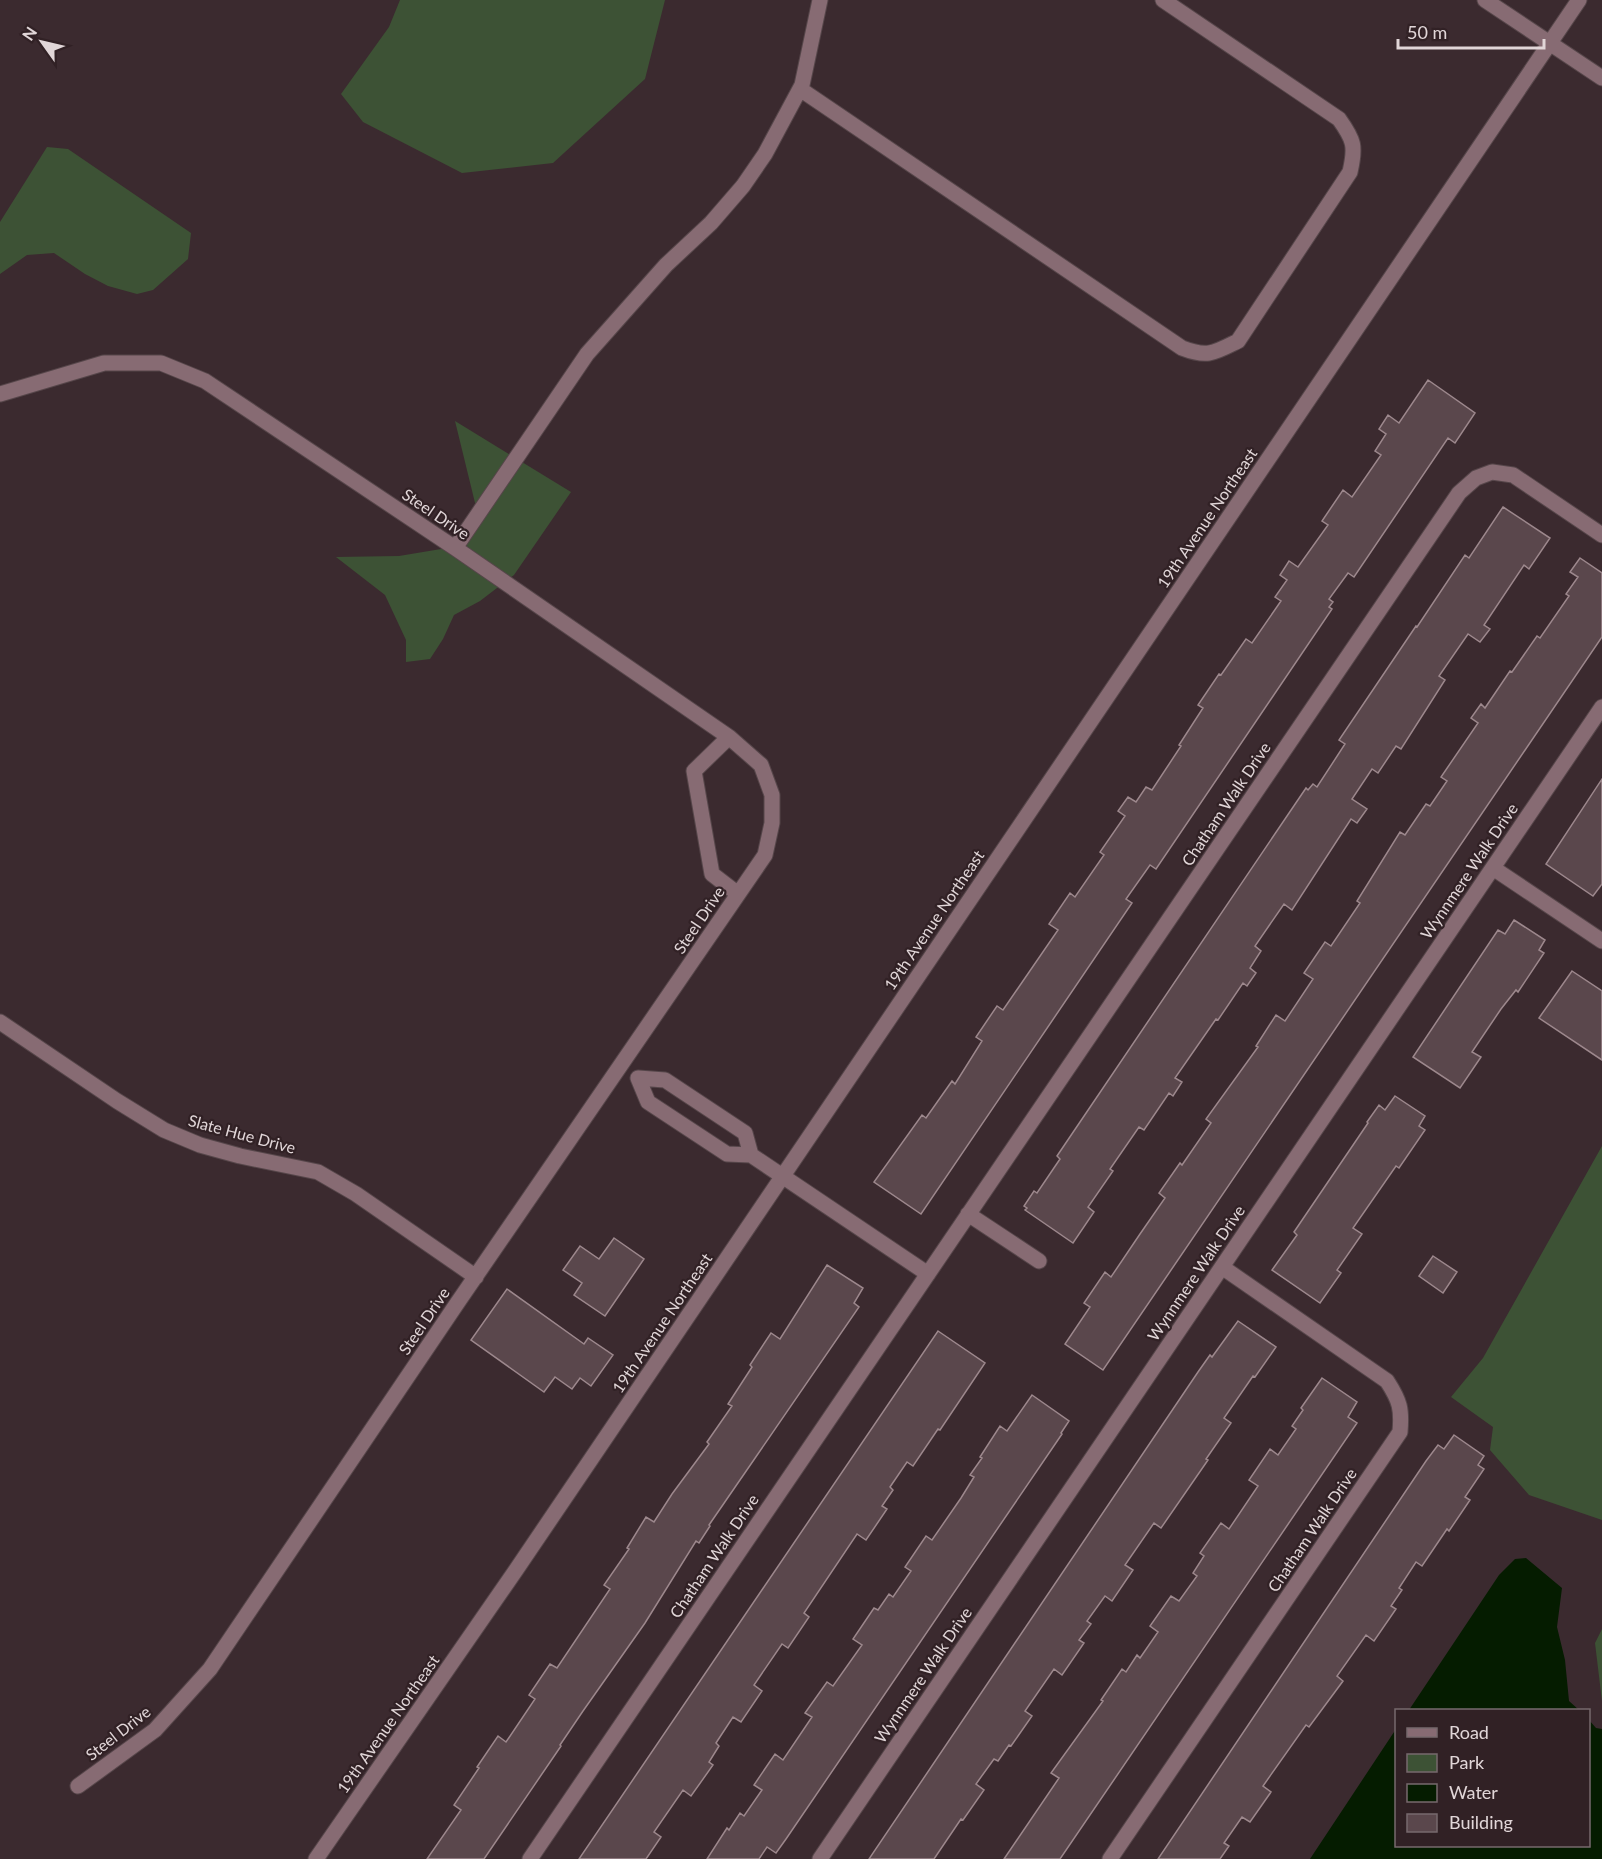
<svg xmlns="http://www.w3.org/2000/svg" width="1602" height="1859" font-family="Lato,sans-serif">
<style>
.green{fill:#3d5235}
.water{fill:#051c00}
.building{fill:#5a474c;stroke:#9d888d;stroke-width:1.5}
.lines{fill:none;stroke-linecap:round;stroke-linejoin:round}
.minor-casing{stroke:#56464a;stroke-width:17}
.minor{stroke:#876b73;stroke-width:15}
.labels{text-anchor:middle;stroke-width:4.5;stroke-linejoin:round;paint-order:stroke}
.street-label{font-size:16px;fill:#e1d6d8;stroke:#312125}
</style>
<rect width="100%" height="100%" fill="#3b2a2f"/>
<path class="green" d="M400,0H665L645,79L553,163L462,173L363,122L341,94L389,27Z
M47,147L68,149L191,233L188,259L153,290L137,294L108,286L85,274L54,253L27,255L0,274V222Z
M455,421L571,492L514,575L480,601L454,615L443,639L430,659L406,662V640L385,595L336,557L399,556L453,547L477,511Z
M1602,1146V1520L1529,1495L1490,1450L1493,1427L1451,1397L1483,1358Z
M1602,1629V1701L1595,1643Z"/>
<path class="water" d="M1526,1558L1562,1588L1557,1627L1565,1660L1569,1701L1579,1710H1409L1499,1575L1515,1559Z
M1589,1720L1596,1728L1602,1729V1859H1310L1396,1729V1846H1588Z"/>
<path class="building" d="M1428,380L1475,413L1455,443L1448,438L1354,577L1348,573L1329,599L1333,602L1329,607L1332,609L1156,869L1150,865L1126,899L1132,903L921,1214L874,1182L922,1115L926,1118L952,1081L955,1084L982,1041L976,1037L997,1006L1003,1010L1058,930L1049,924L1070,893L1075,897L1104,855L1100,852L1125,816L1118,811L1128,797L1136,802L1146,787L1152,790L1181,746L1179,745L1203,708L1198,705L1219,674L1221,675L1246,639L1252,643L1281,601L1275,597L1287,580L1280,575L1289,561L1298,567L1328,525L1322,521L1343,490L1352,497L1381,455L1375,451L1386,434L1379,429L1388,415L1399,423Z
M1503,507L1550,538L1529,569L1524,565L1484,625L1490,629L1480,642L1468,634L1439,676L1445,680L1401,749L1396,746L1378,773L1372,769L1352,799L1367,809L1357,823L1351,819L1292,910L1284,904L1255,946L1261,951L1250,968L1256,973L1247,986L1243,983L1218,1020L1216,1019L1175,1078L1182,1082L1173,1096L1169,1093L1144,1130L1139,1127L1110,1169L1113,1171L1088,1207L1094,1212L1073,1243L1025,1210L1027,1208L1024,1206L1034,1191L1037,1193L1060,1159L1057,1156L1306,788L1308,790L1313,784L1317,787L1345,744L1339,740L1416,626L1417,627L1465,555L1469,558Z
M1580,558L1602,573V637L1103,1370L1065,1344L1090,1307L1084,1303L1105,1272L1111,1277L1140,1234L1165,1198L1159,1193L1180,1163L1182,1165L1211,1123L1206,1119L1258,1047L1256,1046L1276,1015L1285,1021L1313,979L1304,973L1325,942L1331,946L1360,903L1357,901L1400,832L1405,835L1426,804L1430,806L1447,781L1441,777L1478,723L1471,718L1481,704L1485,708L1510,671L1512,672L1537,636L1540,638L1569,596L1566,594L1578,577L1570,572Z
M1602,779V884L1593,896L1546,864Z
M1514,920L1545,940L1539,950L1544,953L1518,992L1516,990L1501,1009L1472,1052L1481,1057L1460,1088L1413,1057L1498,930L1505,934Z
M1572,971L1602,991V1060L1539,1018Z
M1395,1096L1425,1116L1419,1126L1425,1130L1399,1168L1396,1166L1353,1228L1362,1234L1337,1270L1341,1273L1320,1303L1272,1270L1297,1235L1294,1232L1368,1123L1367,1122L1379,1105L1385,1110Z
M614,1238L644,1259L605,1316L574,1295L582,1283L563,1270L580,1246L599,1259Z
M1433,1256L1457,1272L1443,1293L1419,1276Z
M827,1265L863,1288L854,1303L859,1307L709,1525L710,1526L699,1543L696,1541L645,1623L583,1711L560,1745L561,1746L484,1859H427L461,1810L454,1805L479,1768L477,1767L498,1736L506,1742L535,1699L529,1695L550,1664L557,1668L610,1589L604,1585L629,1549L627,1548L646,1517L654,1522L672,1494L709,1444L707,1442L732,1406L728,1404L752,1367L750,1365L771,1333L780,1339Z
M507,1289L584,1344L588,1338L613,1355L591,1386L580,1378L572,1389L555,1377L544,1392L471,1340Z
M1238,1321L1276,1347L1255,1377L1253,1376L1224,1418L1231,1423L1206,1459L1208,1460L1161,1528L1154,1523L1125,1565L1133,1570L1112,1601L1105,1596L1087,1621L1091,1624L1079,1640L1084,1643L1062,1675L1054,1669L1025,1711L1032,1716L1011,1746L1009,1745L998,1761L994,1759L976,1784L984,1790L963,1820L961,1819L934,1859H869L1198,1372L1210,1355L1212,1357Z
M938,1331L985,1363L940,1430L938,1429L913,1466L907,1462L890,1487L893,1490L882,1506L887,1509L866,1540L857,1534L804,1613L809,1617L788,1648L782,1644L754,1685L762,1691L741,1722L733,1717L716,1743L719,1746L709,1762L713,1765L691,1796L683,1790L654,1832L661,1837L646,1859H579Z
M1322,1378L1357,1402L1348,1417L1357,1423L1060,1859H1004L1059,1778L1051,1773L1103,1701L1101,1700L1122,1669L1126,1672L1137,1655L1140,1658L1158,1632L1150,1626L1171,1596L1179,1601L1197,1576L1193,1573L1204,1556L1200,1553L1221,1523L1229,1529L1258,1486L1249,1480L1270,1449L1278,1455L1296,1429L1292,1426L1303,1410L1301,1408Z
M1032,1395L1069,1421L1061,1433L1062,1434L786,1839L776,1853L767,1847L759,1859H707L727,1828L729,1830L740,1813L744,1816L762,1790L754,1785L775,1754L783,1760L812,1717L805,1713L827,1682L833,1686L862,1645L853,1639L874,1608L878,1610L889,1594L893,1597L911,1571L905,1567L926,1536L932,1540L961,1498L974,1477L970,1475L982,1458L980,1457L1000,1426L1007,1431Z
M1454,1435L1484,1456L1478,1465L1484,1469L1465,1497L1470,1500L1449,1531L1447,1529L1422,1566L1416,1562L1399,1588L1402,1590L1391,1606L1396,1609L1374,1641L1366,1635L1337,1676L1343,1681L1309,1727L1306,1725L1263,1786L1271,1792L1250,1822L1242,1817L1224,1843L1229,1846L1220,1859H1158L1426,1461L1438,1445L1444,1449Z"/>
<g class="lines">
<defs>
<path id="minor" d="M1485,0L1602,78
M800,89L1182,348C1208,358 1214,353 1238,341L1350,172C1356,146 1354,140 1339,119L1163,0
M0,394L104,363H161L205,381L455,548L729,737L761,765L772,795V823L765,855L458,1302L210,1669L155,1730L78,1786
M455,548L587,354L666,265L711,223L743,186L765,154L802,85L820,0
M729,737L694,771L712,874L738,894
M1493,868L1602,941
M0,1022L117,1101L164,1130L200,1145L240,1156L318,1172L356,1194L476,1277
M751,1155L745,1133L665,1080L638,1078L648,1102L727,1154L751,1155L928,1274
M968,1214L1039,1261
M316,1859L516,1570L1579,0
M530,1859L1459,493L1476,478L1492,472L1513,475L1602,535
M820,1859L1602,707
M1110,1859L1400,1432C1402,1409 1400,1401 1387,1381L1222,1267"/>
</defs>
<use href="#minor" class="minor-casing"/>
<use href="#minor" class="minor"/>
</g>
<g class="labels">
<g class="street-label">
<text transform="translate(436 514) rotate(34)" y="6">Steel Drive</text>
<text transform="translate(1207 518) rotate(-56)" y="6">19th Avenue Northeast</text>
<text transform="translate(1226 804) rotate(-56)" y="6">Chatham Walk Drive</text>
<text transform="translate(1469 871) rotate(-56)" y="6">Wynnmere Walk Drive</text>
<text transform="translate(699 920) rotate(-56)" y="6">Steel Drive</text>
<text transform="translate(934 920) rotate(-56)" y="6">19th Avenue Northeast</text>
<text transform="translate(242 1134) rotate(15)" y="6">Slate Hue Drive</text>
<text transform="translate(1196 1273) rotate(-56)" y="6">Wynnmere Walk Drive</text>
<text transform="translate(424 1321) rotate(-56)" y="6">Steel Drive</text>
<text transform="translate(662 1323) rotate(-56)" y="6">19th Avenue Northeast</text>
<text transform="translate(1312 1530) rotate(-56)" y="6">Chatham Walk Drive</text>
<text transform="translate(714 1556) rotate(-56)" y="6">Chatham Walk Drive</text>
<text transform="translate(923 1675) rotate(-56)" y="6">Wynnmere Walk Drive</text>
<text transform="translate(388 1724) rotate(-55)" y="6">19th Avenue Northeast</text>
<text transform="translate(118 1733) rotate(-38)" y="6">Steel Drive</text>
</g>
</g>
<rect x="1395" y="1709" width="195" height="138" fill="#312125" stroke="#77696d" stroke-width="1.5"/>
<rect x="1407" y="1728" width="30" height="9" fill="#876b73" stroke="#77696d" stroke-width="1.5"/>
<text x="1449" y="1739" font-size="18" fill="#e1d6d8">Road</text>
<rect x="1407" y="1754" width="30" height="18" fill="#3d5235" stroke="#77696d" stroke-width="1.5"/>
<text x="1449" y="1769" font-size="18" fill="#e1d6d8">Park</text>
<rect x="1407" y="1784" width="30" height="18" fill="#051c00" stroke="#77696d" stroke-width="1.5"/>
<text x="1449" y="1799" font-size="18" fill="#e1d6d8">Water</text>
<rect x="1407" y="1814" width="30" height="18" fill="#5a474c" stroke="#77696d" stroke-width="1.5"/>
<text x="1449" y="1829" font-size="18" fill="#e1d6d8">Building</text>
<g transform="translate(42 42) rotate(304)" stroke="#312125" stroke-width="4.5" paint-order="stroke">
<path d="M0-4.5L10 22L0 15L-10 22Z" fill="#e1d6d8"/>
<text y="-9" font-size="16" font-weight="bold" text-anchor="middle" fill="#e1d6d8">N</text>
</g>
<path d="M1398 39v9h146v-9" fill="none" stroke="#e1d6d8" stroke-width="3"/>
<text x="1407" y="39" font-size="18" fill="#e1d6d8" stroke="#312125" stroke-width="4.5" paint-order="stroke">50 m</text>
</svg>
